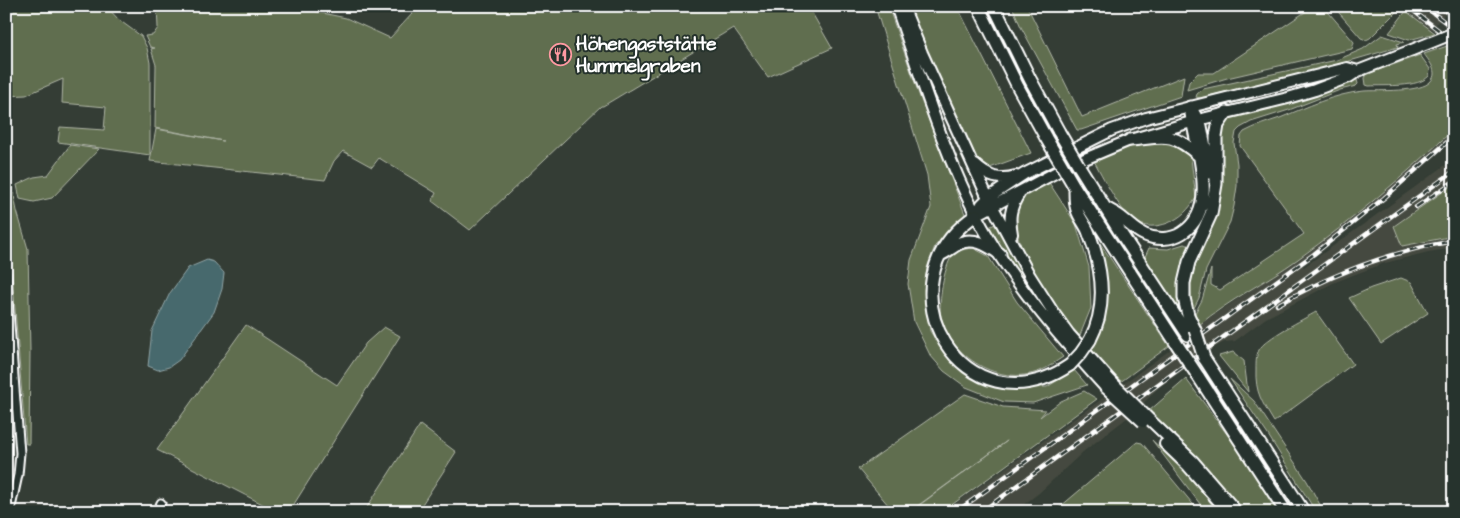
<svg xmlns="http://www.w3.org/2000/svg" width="1460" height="518" font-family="'Architects Daughter',sans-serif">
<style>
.built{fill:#454a3f}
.green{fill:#606e4f;stroke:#b0b6a7}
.water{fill:#47696d;stroke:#91a5a7}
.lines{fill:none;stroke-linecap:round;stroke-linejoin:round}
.minor-casing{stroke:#fff;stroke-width:11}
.secondary-casing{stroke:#fff;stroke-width:14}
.trunk-casing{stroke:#fff;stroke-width:15}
.minor{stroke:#26332d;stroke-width:7}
.secondary{stroke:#26332d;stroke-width:10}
.trunk{stroke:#26332d;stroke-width:11}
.rail-casing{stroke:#fff;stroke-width:4.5}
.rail{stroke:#26332d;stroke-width:2.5;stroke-dasharray:8;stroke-linecap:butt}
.secondary-bridge-casing{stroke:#fff;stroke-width:14;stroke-linecap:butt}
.trunk-bridge-casing{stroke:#fff;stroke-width:15;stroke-linecap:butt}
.secondary-bridge{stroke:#26332d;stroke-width:10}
.trunk-bridge{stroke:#26332d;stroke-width:11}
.labels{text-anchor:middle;stroke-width:4;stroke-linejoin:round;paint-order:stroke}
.poi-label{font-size:19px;font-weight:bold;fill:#fff;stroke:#26332d;text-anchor:start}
</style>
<rect width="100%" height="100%" fill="#343d35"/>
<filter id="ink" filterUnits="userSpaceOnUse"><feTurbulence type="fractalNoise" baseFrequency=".02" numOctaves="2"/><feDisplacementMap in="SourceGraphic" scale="10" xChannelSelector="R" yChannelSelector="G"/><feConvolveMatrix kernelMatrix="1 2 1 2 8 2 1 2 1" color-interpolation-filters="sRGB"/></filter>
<g filter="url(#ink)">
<path class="built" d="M1400,6H1446L1449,9L1431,30Z
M1454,129V138L1432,158L1364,217L1302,265L1304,267L1454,159V184L1394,226L1402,246L1454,236V248L1428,252L1385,263L1353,275L1333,283L1266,318L1235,341L1225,342L1215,347L1159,387L1136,411L1084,451L1039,493L1014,512H944L1166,353L1203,322L1298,259L1389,187Z"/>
<path class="green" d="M6,6H106L119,20L141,36L147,48L150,63V155L58,142L60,127L104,130L106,107L62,103L63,79L26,95L6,96Z
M157,6H289L346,18L390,38L413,13L402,6H808L832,48L768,77L733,28L603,106H601L470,230L432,201L436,193L379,158L372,167L343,151L334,161L325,180L150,161L156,129L223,141L155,128L156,65L151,49L155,48L150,47L145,36L153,35L158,28Z
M875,6H888L921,100L965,214L935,246L927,268L924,290L930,331L947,357L975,379L1007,388L1047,387L1074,370L1087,385L1033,403L1004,402L966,387L944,371L930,355L914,322L908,284L911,260L931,207L927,175Z
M907,6H957L1031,153L987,169L975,158Z
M1012,6H1027L1082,117L1184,76L1181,96L1081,130H1077L1021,27Z
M1314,6H1323L1354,42L1352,49L1227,78L1187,90L1189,82L1198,73H1214Z
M1333,6H1400L1401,7L1370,38L1366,40L1361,38Z
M1406,11L1431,30L1435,33L1409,40L1389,33Z
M1382,35L1404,42L1397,44L1398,47L1329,67L1200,98L1196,97L1197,94L1203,89L1337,60L1363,49Z
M1450,45L1454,47V129C1405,175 1353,220 1298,259C1266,282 1229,300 1199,325L1195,313L1202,300L1211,269V285L1220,290L1304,234L1240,146L1241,136L1244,132C1255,126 1268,122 1280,118C1307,107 1334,94 1364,91C1379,90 1421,93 1431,81C1439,72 1429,61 1424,54Z
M1420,55L1430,69L1429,76C1418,88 1386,85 1369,86L1366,85L1365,78L1367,74Z
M1351,80H1357L1358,84L1356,86L1340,90L1289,110L1251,122L1240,128L1236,132L1234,143L1237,164V186L1234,206L1230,222L1206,270L1199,298L1192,312L1190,283L1195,260L1210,229L1221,129L1232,116Z
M1165,139L1187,152L1191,159L1196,198C1188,210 1182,217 1168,223C1157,227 1144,228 1134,221C1120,212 1102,175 1093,159L1128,144Z
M70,145L99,149L52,198L34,202L20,199L17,185L34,177L48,175Z
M6,156L17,211L28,249L30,351L29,444H26L7,212Z
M1048,181L1076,224L1089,267L1091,308L1078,340L1066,326L1023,252L1012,220L1021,196Z
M1454,184V236L1402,246L1394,226Z
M997,223L1053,318L1014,266L989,227Z
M1098,240L1169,346L1119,383L1091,352L1105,321V277Z
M1184,244L1191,246L1180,302V312L1177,310L1144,259L1149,248L1168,249Z
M973,248L988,256L1017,302L1063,357C1055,362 1048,368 1040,371C1000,387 950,357 941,316C938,303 944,267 952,256C958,250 965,249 973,248Z
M1401,278L1411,282L1428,313L1381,344L1349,298L1371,288Z
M1316,312L1353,364L1274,422C1262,402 1255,393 1256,369C1256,363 1256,355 1259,350C1265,338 1304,319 1316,312Z
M246,325L337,385L366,343L384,327L400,336L289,512H278L157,450Z
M1233,352L1244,361L1248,392L1219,356Z
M1186,379L1241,453L1279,512H1244L1198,457L1149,411Z
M1230,379L1254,401L1307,481L1324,512H1316L1268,435Z
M1084,391L1097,399L942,512H910L1007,441L909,512H894L858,469L965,394L1003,407L1046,410L1040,417L1061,401Z
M420,425L456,452L417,512H364Z
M1152,440L1184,470L1218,512H1206Z
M1137,442L1142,443L1197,509L1193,512H1054Z"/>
<path class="water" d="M207,260L214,262L224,273L222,289L214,312L179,360L169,367L158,370L148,366L152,331L170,293L188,268Z"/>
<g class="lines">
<defs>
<path id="minor" d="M6,274L20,453L18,475L10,512
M157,512L161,503"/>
<path id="secondary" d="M896,6C921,76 942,149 976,215C1009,279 1057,334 1105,387
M904,9L922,53L988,198L1030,276L1053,312L1069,334L1112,382
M975,165C988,177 999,181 1016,176
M976,215L1068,166L1130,140L1198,120L1288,98L1315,90L1349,77L1358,71L1412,50
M976,215L982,204L988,198L1024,174L1112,130L1146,118L1347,68L1358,71
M1012,234C1009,218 1010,208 1019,194
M1150,420L1193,461L1237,512
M1165,444L1188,466L1228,512"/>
<path id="trunk" d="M978,6L1018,87L1046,138
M994,6L1030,79L1059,132
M1192,110L1201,126L1210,173
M1130,140C1164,137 1171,131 1198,155
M1079,166L1122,235L1188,335
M1074,186L1176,343
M1075,191C1075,197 1075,204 1077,210C1079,217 1085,224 1088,231C1102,266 1108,306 1090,340
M1104,207C1110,211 1118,214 1123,219C1131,225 1136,231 1145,235C1156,240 1171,240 1182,233C1222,208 1194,144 1190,107
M976,215C873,284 965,436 1070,365
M940,255C947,252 951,248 958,244C973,236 987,245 1000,254
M1195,330L1188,315L1184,298V283L1189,262L1211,214L1216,184V137L1218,125L1227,112
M1204,358L1304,512
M1198,376L1286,512"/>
</defs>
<use href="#minor" class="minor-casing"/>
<use href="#secondary" class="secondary-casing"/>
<use href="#trunk" class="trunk-casing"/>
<use href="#minor" class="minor"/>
<use href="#secondary" class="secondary"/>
<use href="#trunk" class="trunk"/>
<defs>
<path id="rail" d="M1407,6L1454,42
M1424,6L1454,29
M1439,6L1454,18
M1416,207L1454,181
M1277,305C1332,274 1391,251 1454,241
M956,512L1314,254L1384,198L1454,136
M981,512L1454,171"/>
</defs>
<use href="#rail" class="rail-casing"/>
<use href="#rail" class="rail"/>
<defs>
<path id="secondary-bridge" d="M1412,50L1454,33
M1112,382L1150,420
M1105,387L1143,422"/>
<path id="trunk-bridge" d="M1059,132L1079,166
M1046,138L1074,186
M1195,330L1204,358
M1176,343L1198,376
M1070,365L1081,353L1090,340"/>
</defs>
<use href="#secondary-bridge" class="secondary-bridge-casing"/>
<use href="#trunk-bridge" class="trunk-bridge-casing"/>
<use href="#secondary-bridge" class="secondary-bridge"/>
<use href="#trunk-bridge" class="trunk-bridge"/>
</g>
</g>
<defs>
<symbol id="restaurant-ring" viewBox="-11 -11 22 22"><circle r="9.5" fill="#26332d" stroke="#ff9aa2" stroke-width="1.5"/><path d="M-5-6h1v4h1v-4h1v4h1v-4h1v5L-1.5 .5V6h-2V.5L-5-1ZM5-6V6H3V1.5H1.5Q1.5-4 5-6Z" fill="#ff9aa2"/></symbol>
</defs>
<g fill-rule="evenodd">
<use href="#restaurant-ring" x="548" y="42" width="25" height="25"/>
</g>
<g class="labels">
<g class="poi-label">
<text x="576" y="50">Höhengaststätte<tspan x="576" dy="22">Hummelgraben</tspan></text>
</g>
</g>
<rect width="1460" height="518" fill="none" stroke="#26332d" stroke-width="25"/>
<rect x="12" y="12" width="1435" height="493" fill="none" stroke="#fff" stroke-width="2" filter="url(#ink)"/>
</svg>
